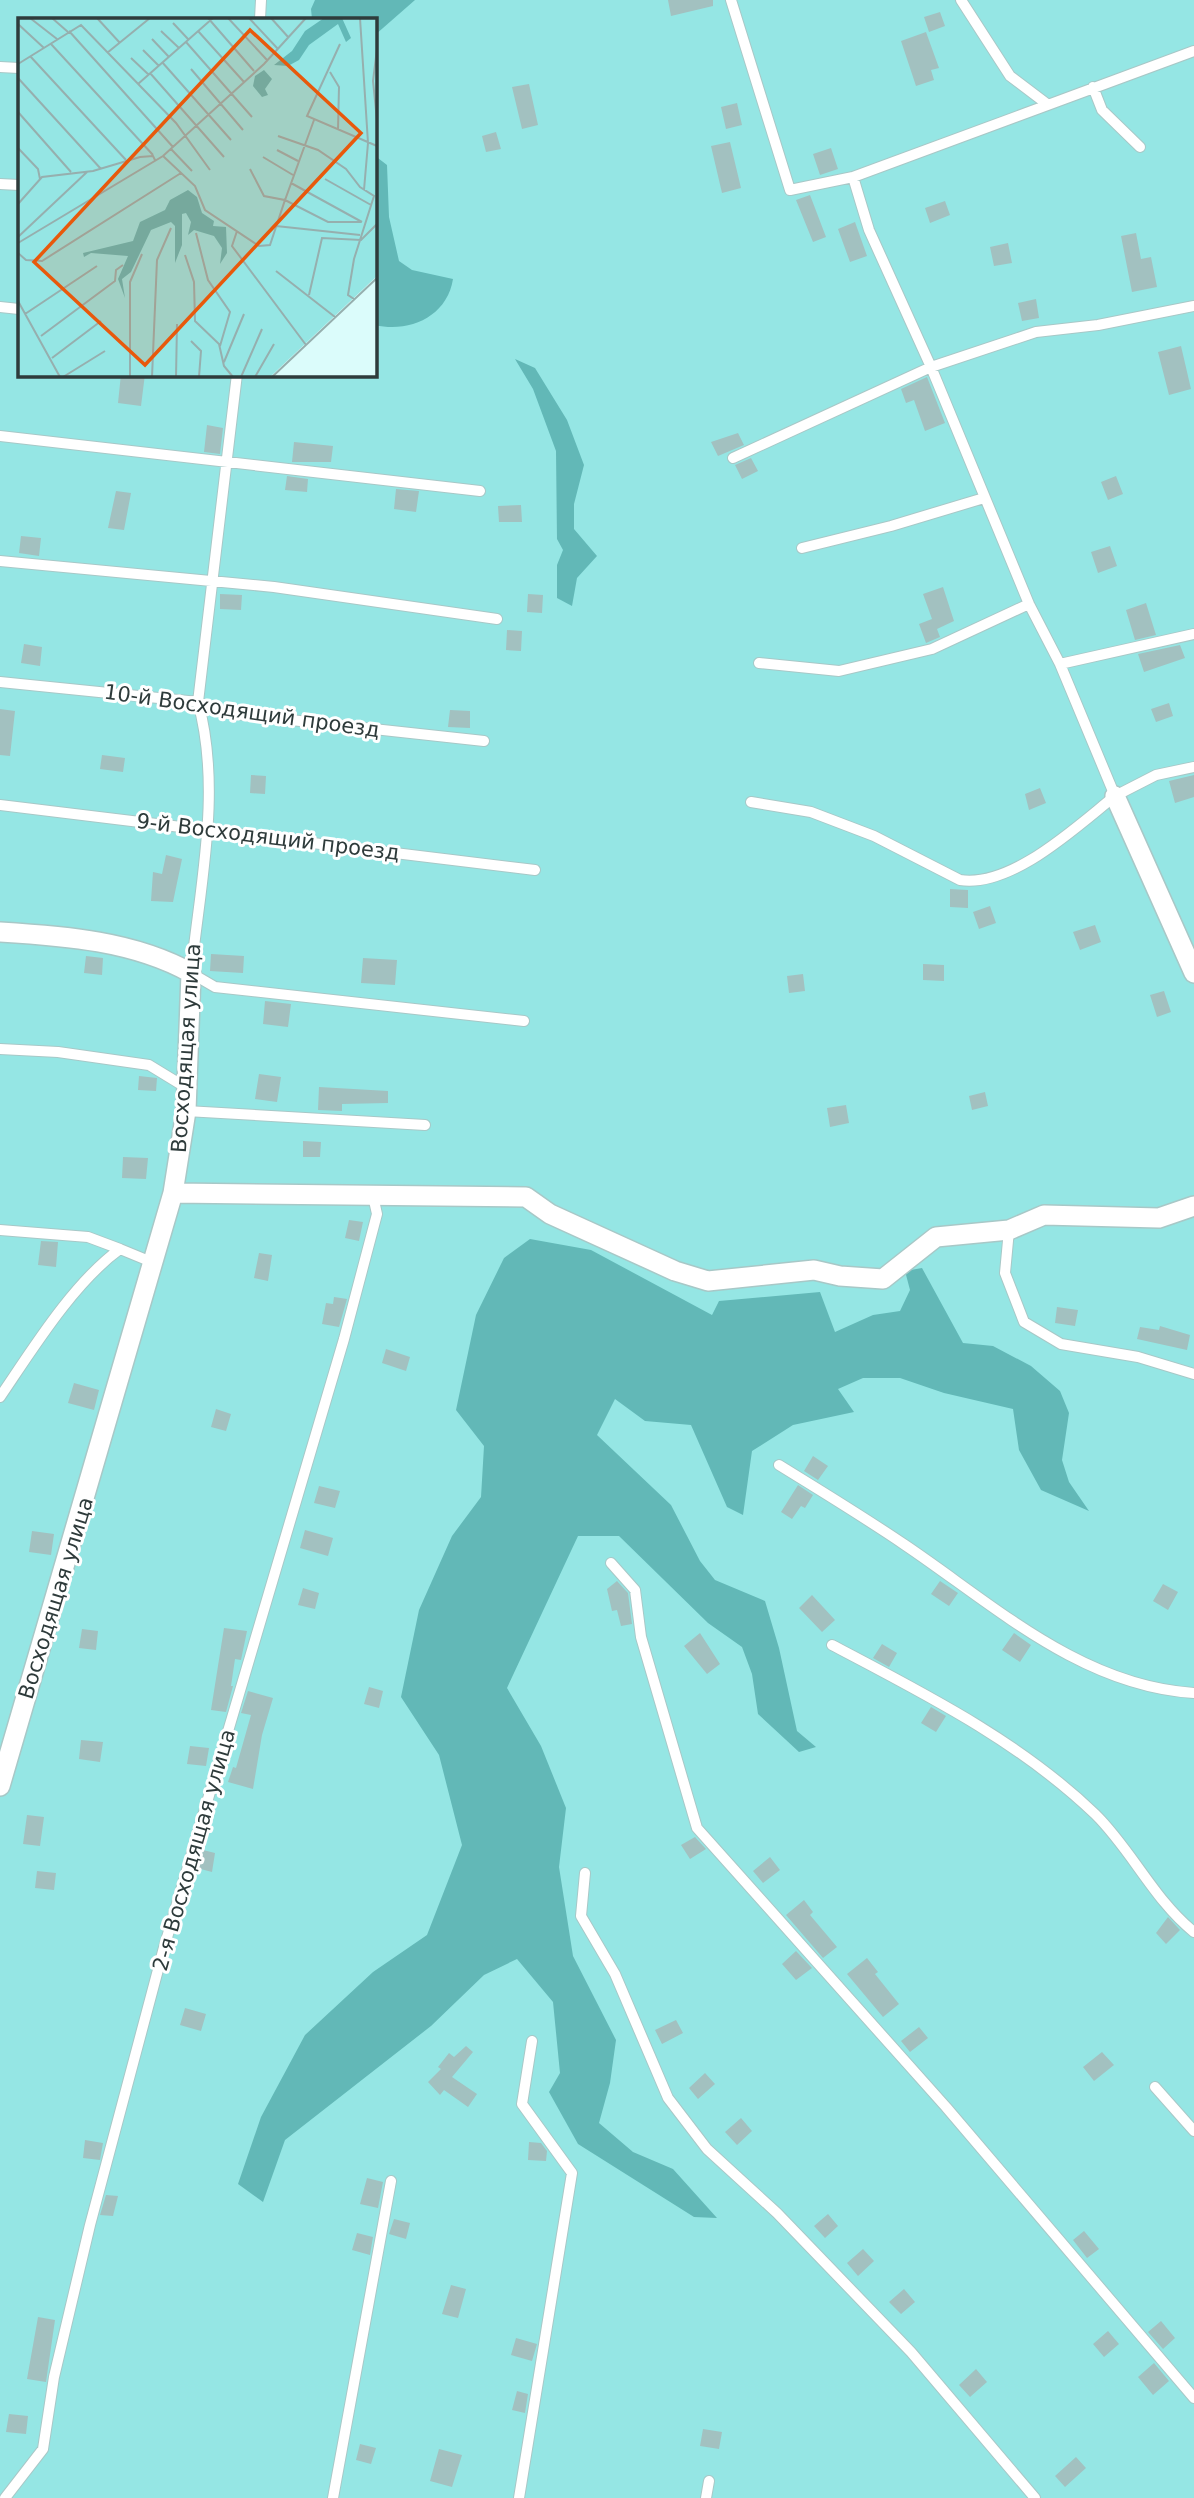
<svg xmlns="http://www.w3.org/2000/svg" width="1194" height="2498" font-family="'DejaVu Sans',sans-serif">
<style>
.green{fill:#95e6e4;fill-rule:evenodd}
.water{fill:#62b8b7}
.building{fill:#a2c1c0}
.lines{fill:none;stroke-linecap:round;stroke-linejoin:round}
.service-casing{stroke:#a8c8c7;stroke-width:12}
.minor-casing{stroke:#a8c8c7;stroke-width:22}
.service{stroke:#fff;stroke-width:10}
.minor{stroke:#fff;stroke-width:19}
.labels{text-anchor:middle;stroke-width:6;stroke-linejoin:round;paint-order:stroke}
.street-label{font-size:21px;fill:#2e3b3b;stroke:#fff}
.inset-road{fill:none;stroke:#96afae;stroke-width:2}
.view{fill:#e8590c;fill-opacity:0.15;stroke:#e8590c;stroke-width:3.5}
.inset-edge{fill:none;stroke:#2e3b3b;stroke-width:3.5}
</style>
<rect width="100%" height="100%" fill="#dbfcfb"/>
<path class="green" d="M0,0H1194V2498H0ZM19,19H374V374H19Z"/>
<path class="water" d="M315,0H415L375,35L374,19H312L311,9Z
M374,155L387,165L389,217L399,261L412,270L453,279C447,317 409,333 375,325Z
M515,359L535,368L567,420L584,465L574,504V529L597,556L577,578L572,606L557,598V565L563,550L557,539L556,451L533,389Z
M530,1239L591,1250L712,1315L719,1301L820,1292L835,1332L873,1315L900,1311L910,1290L905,1271L922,1268L963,1343L993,1346L1031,1366L1060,1391L1069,1413L1062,1460L1069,1482L1089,1511L1041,1490L1019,1450L1013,1409L944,1393L900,1378H863L838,1389L854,1412L793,1425L752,1451L743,1515L727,1507L691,1425L645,1421L615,1399L597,1435L671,1505L700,1561L715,1580L765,1601L779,1648L797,1731L816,1747L799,1752L758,1714L752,1674L742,1647L708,1623L619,1536H578L507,1688L541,1746L566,1808L559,1867L573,1956L616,2040L610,2083L599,2123L633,2152L673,2169L717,2218L694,2217L578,2144L549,2092L560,2073L553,2002L517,1959L484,1975L431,2026L285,2140L263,2202L238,2184L261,2117L305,2035L373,1972L427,1935L462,1845L439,1755L401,1697L419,1610L452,1536L481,1497L484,1446L456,1410L476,1315L504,1258Z"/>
<path class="building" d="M668,0H713V6L671,16Z
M940,12L945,26L929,32L924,17Z
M926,32L939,68L931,70L934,80L916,86L901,41Z
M529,84L538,125L522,129L512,87Z
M737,103L742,125L726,129L721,107Z
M496,132L501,149L486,152L482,136Z
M730,142L741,188L722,193L711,146Z
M831,148L838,169L820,175L813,154Z
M810,195L826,237L813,242L796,200Z
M945,201L950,215L930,223L925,208Z
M855,222L867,256L850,262L838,229Z
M1136,233L1141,259L1151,257L1157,287L1132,292L1121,236Z
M1008,243L1012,263L994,266L990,247Z
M1036,299L1039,318L1022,321L1018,303Z
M1181,346L1191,389L1169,395L1158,352Z
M121,374H145L141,406L118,403Z
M927,377L945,423L925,431L914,400L906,403L901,389Z
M207,425L223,428L220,454L204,452Z
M738,433L744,445L718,456L711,442Z
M294,442L333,446L331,462H292Z
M751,458L758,471L742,479L735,465Z
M287,476L308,479L307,492L285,490Z
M1116,476L1123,494L1108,500L1101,482Z
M396,489L419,491L416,512L394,509Z
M116,491L131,493L124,530L108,528Z
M521,505L522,522H499L498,506Z
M21,536L41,538L39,556L19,553Z
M1110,546L1117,566L1098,573L1091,552Z
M943,587L954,621L937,629L940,637L926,643L919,624L932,619L923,594Z
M220,594L242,595L241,610L220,609Z
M528,594L543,595L542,613L527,612Z
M1146,603L1156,635L1135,640L1126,610Z
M507,630L522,631L521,651L506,650Z
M24,644L42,647L40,666L21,663Z
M1180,645L1185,658L1144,672L1138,654Z
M1169,703L1173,716L1156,722L1151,709Z
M0,709L15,711L10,756L0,755Z
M450,710L470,711V728L448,727Z
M102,755L125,758L123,772L100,769Z
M251,775L266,776L265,794L250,793Z
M1194,775V797L1175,803L1169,781Z
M1040,788L1046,803L1029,810L1025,794Z
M166,855L182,859L173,902L151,901L153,872L162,874Z
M950,889L968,890V908L950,907Z
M990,906L996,923L979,929L973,912Z
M1095,925L1101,942L1080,950L1073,932Z
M211,954L244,956L243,973L210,971Z
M86,956L103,958L102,975L84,973Z
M363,958L397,960L395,985L361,983Z
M923,964L944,965V981L923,980Z
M803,974L805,991L789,993L787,976Z
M1164,991L1171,1012L1157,1017L1150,995Z
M265,1001L291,1004L288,1027L263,1024Z
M259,1074L281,1077L277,1102L255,1099Z
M139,1076L157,1078L156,1091L138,1090Z
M319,1087L388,1091V1103L342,1104V1111L318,1110Z
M985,1092L988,1106L972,1110L969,1096Z
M846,1105L849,1123L830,1127L827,1108Z
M303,1141L321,1142L320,1157H303Z
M123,1157L148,1158L146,1179L122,1178Z
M349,1220L363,1222L359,1241L345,1238Z
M41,1241L58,1242L56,1267L38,1265Z
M259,1253L272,1255L268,1281L254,1278Z
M334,1297L347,1299L339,1327L322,1324L326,1303L333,1304Z
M1057,1307L1078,1310L1075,1326L1055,1323Z
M1160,1326L1190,1335L1187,1350L1137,1339L1140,1327L1159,1330Z
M386,1349L410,1357L406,1371L382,1363Z
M74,1383L99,1390L94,1410L68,1403Z
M216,1409L231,1414L226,1431L211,1427Z
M813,1456L828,1466L818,1480L804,1471Z
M798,1485L813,1495L805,1508L801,1506L792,1519L781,1512Z
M319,1486L340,1491L335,1508L314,1503Z
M305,1530L333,1538L328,1556L300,1548Z
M32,1531L54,1534L51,1555L29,1552Z
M617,1581L628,1593L632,1624L621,1626L617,1610L612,1611L607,1589Z
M940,1581L958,1593L949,1606L931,1594Z
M1163,1584L1178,1592L1168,1610L1153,1601Z
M303,1588L319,1593L315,1609L298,1605Z
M812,1595L835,1620L822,1632L799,1608Z
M224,1628L247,1631L241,1660L235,1659L231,1686H233L226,1712L211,1710Z
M82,1629L98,1631L96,1650L79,1648Z
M700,1633L720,1664L707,1674L684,1646Z
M1014,1633L1031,1645L1020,1662L1002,1650Z
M882,1644L897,1653L889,1667L873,1658Z
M369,1687L383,1691L379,1708L364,1704Z
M248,1691L273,1698L262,1735L253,1789L228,1782L233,1767L236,1768L251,1715L241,1713Z
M931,1707L946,1716L936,1732L921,1723Z
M81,1740L103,1742L100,1762L79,1759Z
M190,1746L209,1748L206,1766L187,1764Z
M27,1815L44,1817L40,1846L23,1844Z
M695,1837L706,1849L690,1859L681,1845Z
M203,1850L215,1853L212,1872L197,1868Z
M770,1857L780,1870L763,1883L753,1871Z
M37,1871L56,1873L54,1890L35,1888Z
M804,1900L813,1912L810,1915L837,1947L823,1958L786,1915Z
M1168,1917L1180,1930L1166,1944L1156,1933Z
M796,1951L812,1968L796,1980L782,1964Z
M867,1958L878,1972L875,1974L899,2004L883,2017L847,1974Z
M185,2008L206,2014L201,2031L180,2025Z
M676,2020L683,2033L662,2044L655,2030Z
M919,2027L928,2038L910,2052L901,2041Z
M466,2046L473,2052L452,2077L477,2094L468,2107L444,2090L440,2095L428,2082L441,2069L438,2067L449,2053L454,2057Z
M1102,2052L1114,2065L1094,2081L1083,2067Z
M705,2073L715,2084L698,2099L689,2088Z
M741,2118L752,2131L737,2145L725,2132Z
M85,2140L103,2143L100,2160L83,2158Z
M529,2142L541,2143L547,2151L546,2161L528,2160Z
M367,2178L383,2182L378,2208L360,2204Z
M106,2195L118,2196L113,2216L100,2215Z
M828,2214L838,2226L825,2238L814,2226Z
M394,2219L410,2223L406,2239L389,2234Z
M1084,2231L1099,2249L1087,2258L1073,2240Z
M357,2233L373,2237L370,2255L352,2250Z
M863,2249L874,2261L858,2276L847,2263Z
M451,2285L466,2289L458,2318L442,2314Z
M904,2289L915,2302L901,2314L889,2302Z
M38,2317L55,2320L46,2382L27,2379Z
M1161,2321L1175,2338L1163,2349L1148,2332Z
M1108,2331L1119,2344L1104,2357L1093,2344Z
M516,2338L537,2344L532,2361L511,2355Z
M1154,2363L1169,2381L1153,2395L1138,2377Z
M976,2369L987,2382L970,2397L959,2385Z
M517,2391L528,2394L525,2413L512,2410Z
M9,2414L28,2416L26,2434L6,2432Z
M703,2429L722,2432L719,2449L700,2446Z
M360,2444L376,2448L371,2464L356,2460Z
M439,2449L462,2455L452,2487L430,2481Z
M1076,2457L1086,2468L1065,2487L1055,2476Z"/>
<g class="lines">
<defs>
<path id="service" d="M731,0L790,190L853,177L1194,51
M961,0L1010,76L1047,104
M260,19L261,0
M0,67L19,68
M1093,87L1102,110L1140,147
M0,184L19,185
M0,307L19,309
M237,374L198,702C222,790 200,884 191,973L215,987L524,1021
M0,436L480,491
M733,458L931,367L1036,332L1098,325L1194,306
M802,548L891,526L984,498
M0,561L274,587L497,619
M759,663L839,671L932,649L1029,604
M1060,664L1194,634
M0,682L198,702L227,713L484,741
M1115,796L1156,775L1194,767
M751,802L811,812L874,836L960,880C1012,888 1077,826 1115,796L1060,664L1029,604L931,367L869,230L853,177
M0,805L535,870
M0,1049L58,1052L149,1065L185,1087
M186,1111L425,1125
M0,1230L88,1237L120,1249
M1009,1230L1005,1273L1024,1322L1061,1344L1138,1357L1194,1374
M0,1397C32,1350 73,1283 120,1249L154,1263
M779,1465C821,1491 864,1517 905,1545C994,1605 1081,1686 1194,1693
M611,1563L635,1590L641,1637L697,1828L946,2107L1194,2398
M832,1645C925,1694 1019,1741 1095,1814C1131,1849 1154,1900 1194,1932
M585,1873L581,1916L615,1974L668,2098L707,2149L777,2213L911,2352L1035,2498
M1155,2087L1194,2131
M5,2498L43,2449L54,2377L90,2225L163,1951L344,1339L377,1214L373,1196
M333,2498L391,2181
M519,2498L572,2173L522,2104L532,2041
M706,2498L709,2481"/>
<path id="minor" d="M1115,796L1194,973
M0,932C65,936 134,941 191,973L186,1111L173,1193L0,1786
M173,1193L526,1197L550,1214L675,1271L708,1281L814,1270L840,1276L883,1279L936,1237L1009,1230L1044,1215L1159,1218L1194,1206"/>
</defs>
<use href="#service" class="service-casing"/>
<use href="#minor" class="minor-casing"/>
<use href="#service" class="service"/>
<use href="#minor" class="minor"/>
</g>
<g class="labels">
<g class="street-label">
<text transform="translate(242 711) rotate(8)" y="7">10-й Восходящий проезд</text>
<text transform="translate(268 837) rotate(7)" y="7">9-й Восходящий проезд</text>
<text transform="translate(186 1048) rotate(-86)" y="7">Восходящая улица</text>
<text transform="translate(56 1598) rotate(-73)" y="7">Восходящая улица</text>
<text transform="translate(194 1850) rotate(-74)" y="7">2-я Восходящая улица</text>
</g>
</g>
<g transform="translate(18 18)">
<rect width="359" height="359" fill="#dbfcfb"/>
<path d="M0,0H359V258L252,359H0Z" fill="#95e6e4"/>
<path d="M306,0H324L333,20L328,24L320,6L291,27L281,42L270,48L256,47L274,33L287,13ZM246,52L254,61L247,71L250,77L244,79L235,68L237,58ZM170,172L179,179L184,195L196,203L195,208L208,209L209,235L202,246L204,230L196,218L176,212L170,217L173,204L168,195L164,196V227L157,245V208L153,204L133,212L113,254L104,261L107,280L100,261L110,238L73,235L66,239L65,235L115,223L122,204L147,192L152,182Z" fill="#62b8b7"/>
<path class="inset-road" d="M12,0L39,21M34,0L50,14M79,0L102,25M190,0L236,53M210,0L249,42M231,0L260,31M253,0L271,20M342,0L350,125L346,172M155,5L170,21M0,6L26,30M51,13L155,129M143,13L161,30M180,13L226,64M134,21L151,39M168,24L234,99M33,26L135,137M322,26L289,98L359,128M359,31L355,63L359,102M125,32L141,48M89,35L132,0M12,38L108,142M113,40L131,57M144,44L213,122M0,46L63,7L158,105L192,152M173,51L225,112M312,54L321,69L320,112M132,55L206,139M0,60L83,151M120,66L195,0M0,94L53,154M260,118L300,132L328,151L342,169L356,178L336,241L330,277L336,281M0,130L20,151L22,161M153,131L174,153M259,132L280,143M145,138L177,168L187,192L241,228L252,227L267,182L310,204H342M245,139L275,157M232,151L246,178L267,182L296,102M307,161L353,187M273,165L344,204M0,186L24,159L75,153L122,139L135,138L137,142M258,208L342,217M219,213L214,228L288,327M178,215L190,262L212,294L202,328M0,219L69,154M0,225L145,138L246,46L288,0M0,235L8,242L24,243L163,155M167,237L176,264L177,303L201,326L206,348L215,359M258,253L317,299M291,277L304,220L343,222L359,206M0,283L42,359M7,296L79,248M23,318L97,263L98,252L105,247M173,323L183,333L181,359M34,340L83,303M206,344L226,296M45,359L87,333M112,359V264L124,236M134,359L139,242L153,210M158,359L159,306M223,359L244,311M237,359L256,326M254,359L359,260"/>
<path class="view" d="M232,12L343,115L127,347L16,244Z"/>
<rect width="359" height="359" class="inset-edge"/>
</g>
</svg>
